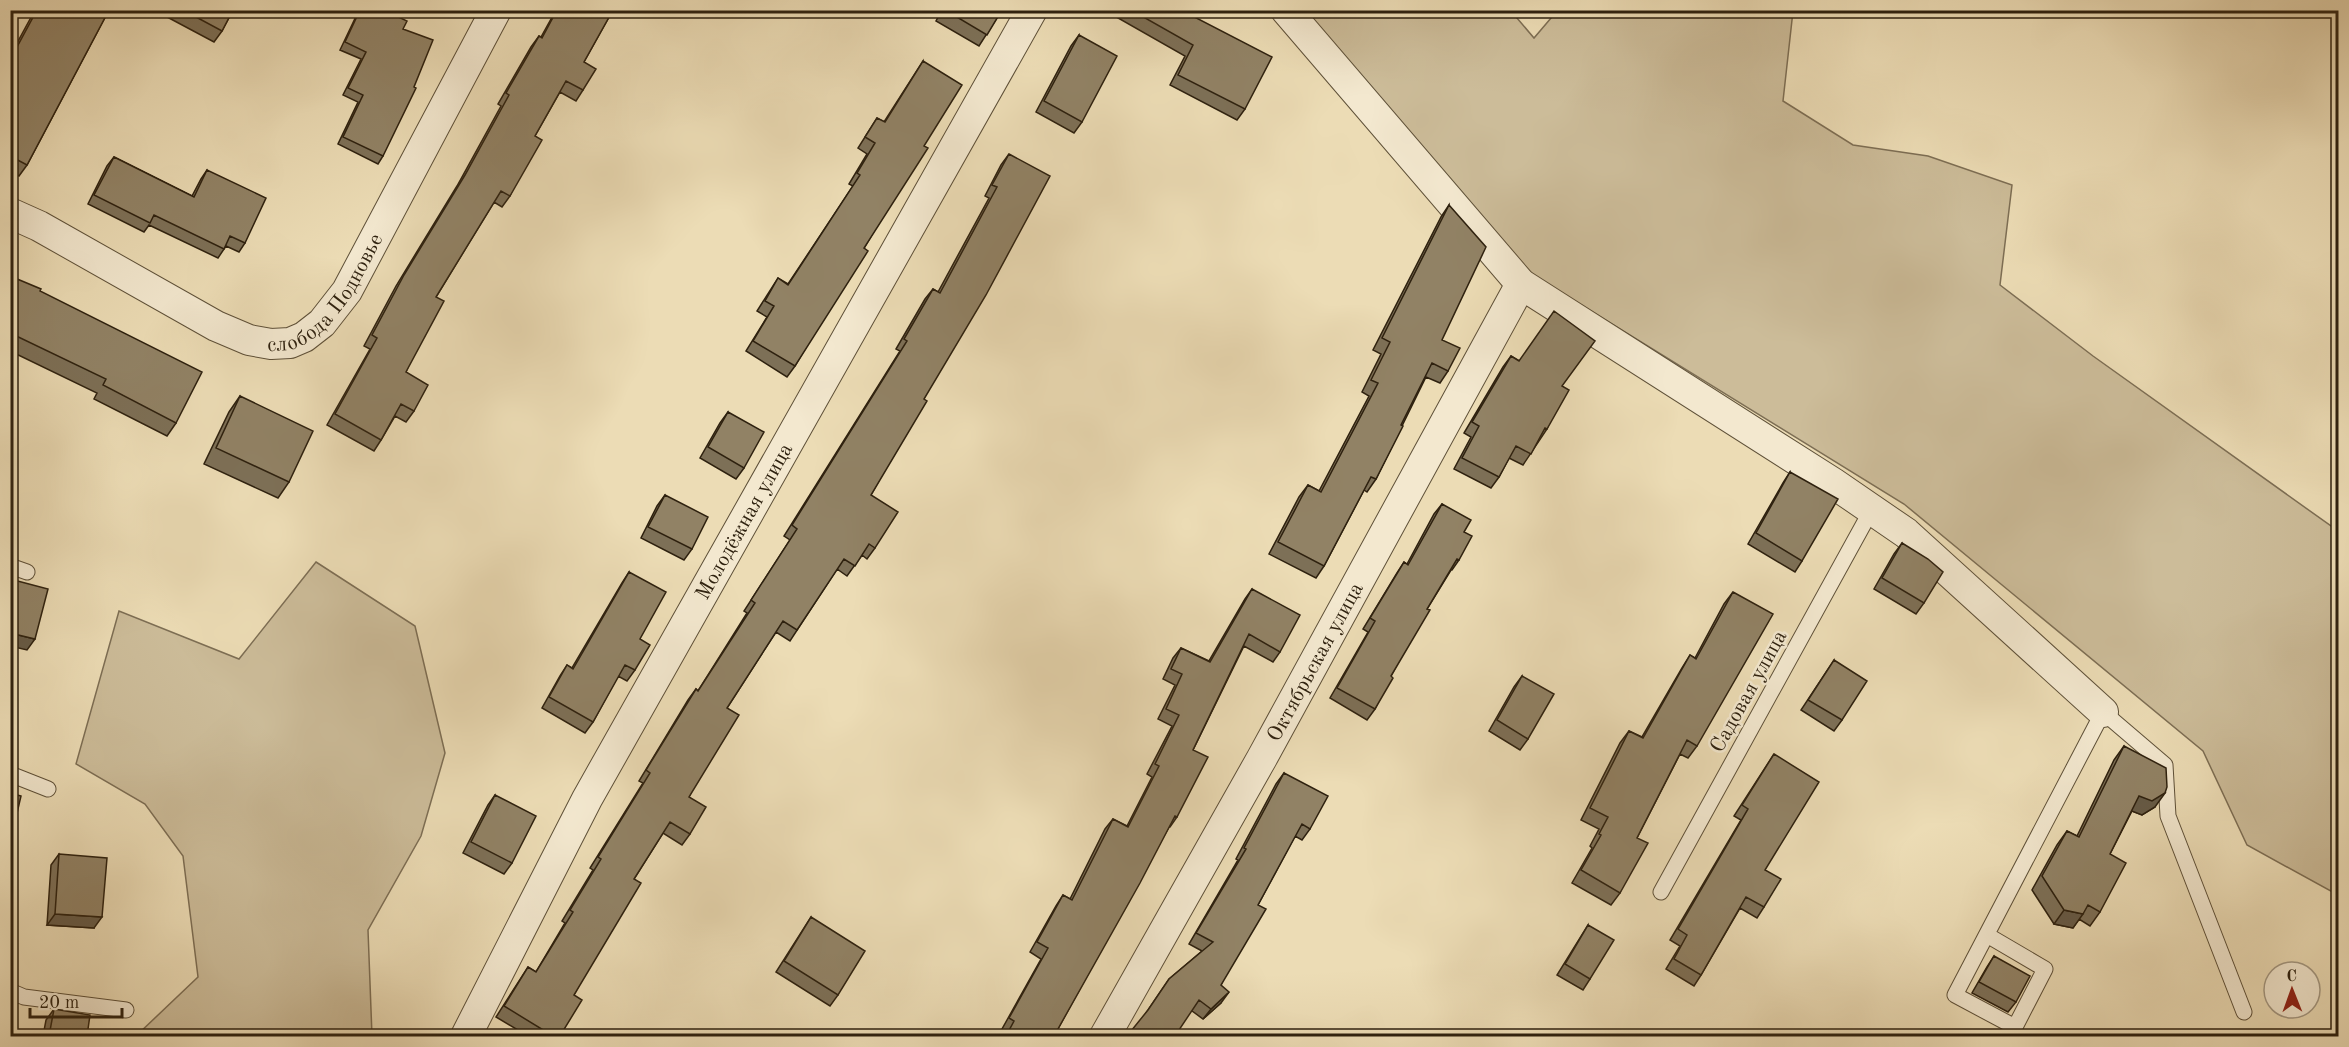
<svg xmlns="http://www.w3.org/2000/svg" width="2349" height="1047" font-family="'Old Standard TT',serif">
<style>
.green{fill:#ccbc99;stroke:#7d6e54;stroke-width:1.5}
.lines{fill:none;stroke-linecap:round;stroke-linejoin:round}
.lane-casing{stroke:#5e5038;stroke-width:17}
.street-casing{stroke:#5e5038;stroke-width:32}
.lane{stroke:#f3e8cf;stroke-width:15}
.street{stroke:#f3e8cf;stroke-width:30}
.wall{fill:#7d7057;stroke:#2e210f;stroke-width:1.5}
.shaded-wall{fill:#665b47;stroke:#2e210f;stroke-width:1.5}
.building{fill:#918265;stroke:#2e210f;stroke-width:1.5}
.labels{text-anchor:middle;stroke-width:5;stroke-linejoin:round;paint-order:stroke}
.street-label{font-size:21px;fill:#2e210f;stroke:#f3e8cf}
</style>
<rect width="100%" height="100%" fill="#ecdcb5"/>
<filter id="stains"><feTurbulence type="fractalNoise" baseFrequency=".00333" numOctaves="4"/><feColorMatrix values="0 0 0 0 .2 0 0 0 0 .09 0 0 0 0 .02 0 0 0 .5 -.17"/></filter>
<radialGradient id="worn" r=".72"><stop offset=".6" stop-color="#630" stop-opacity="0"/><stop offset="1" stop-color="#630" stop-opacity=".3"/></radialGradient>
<path class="green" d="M1306,11H1511L1534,38L1557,11H1793L1783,101L1853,145L1928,156L2012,185L2000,285L2093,356L2338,531V895L2247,845L2203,751L1904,504L1526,271Z
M316,562L415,626L445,753L421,836L368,930L372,1036H136L198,977L183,856L145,804L76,764L119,611L239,659Z"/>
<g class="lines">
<defs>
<path id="lane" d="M10,566L27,572
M10,774L48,789
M1661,892L1872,509
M1987,935L2045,969L2015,1027L1955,995L2103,712L2165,765L2168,816L2244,1012
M10,991L24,997L126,1010"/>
<g id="street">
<path d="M1286,10L1521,284L1833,483L1906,533L2103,712"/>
<path id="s1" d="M10,213L39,226L216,326L249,340L271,344L290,343L304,337L322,323L347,291L496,10"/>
<path id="s2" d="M466,1036L587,799L1032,10"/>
<path id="s3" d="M1105,1036L1262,758L1521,284"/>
</g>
</defs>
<use href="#lane" class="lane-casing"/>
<use href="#street" class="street-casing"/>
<use href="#lane" class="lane"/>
<use href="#street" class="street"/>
</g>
<path class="wall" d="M35,10H109L27,165L19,176L10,171V56Z
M154,10H233L222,31L214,42Z
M359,10H384L403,29L383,156L378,164L338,144L358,102L343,95L361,59L340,50Z
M556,10H613L584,62L583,90L576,101L560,92L535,136L510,196L502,207L494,202L436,297L406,372L414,411L406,422L395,416L381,440L374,451L327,425L370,349L364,346L396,286L457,186L501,106L498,104L531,47L539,36L541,37Z
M942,10H1002L979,46L936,21Z
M1104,10H1181L1245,109L1237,120L1170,85L1185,56Z
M1079,35L1082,122L1074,133L1036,112L1071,46Z
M923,61L924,146L795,366L787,377L746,351L767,317L757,311L778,278L788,284L853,186L849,184L867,154L858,148L877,118L884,122Z
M1009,154L924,399L871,495L875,548L867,559L862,555L847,576L837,569L790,641L776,632L727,708L689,797L690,834L682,845L663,833L634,879L574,995L560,1036H528L496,1017L528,967L536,972L565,923L562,921L593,870L590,868L643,783L639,781L688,700L696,689L698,691L747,613L744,611L790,540L784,536L900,351L896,349L925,299L933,289L938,292L989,198L985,196L1001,165Z
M114,157L192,196L201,179L207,170L245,243L239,252L226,246L218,258L149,225L144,232L88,204L107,166Z
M1449,205L1442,340L1448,371L1440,383L1426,377L1376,479L1367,492L1364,490L1324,566L1316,578L1269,554L1299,497L1308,485L1319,491L1369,396L1362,392L1381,354L1373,350L1441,217Z
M10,276L40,291L176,423L167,436L94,399L97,393L10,351Z
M1511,356L1562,386L1547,429L1523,465L1509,458L1499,477L1491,488L1454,469L1471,437L1464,433L1503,367Z
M240,396L289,482L278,498L204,464L229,412Z
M728,412L744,468L736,479L700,458L720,423Z
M1790,472L1802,561L1795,572L1748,544L1783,483Z
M665,495L692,549L684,560L641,538L657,506Z
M1442,504L1464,532L1459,560L1452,570H1451L1427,609L1391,676L1375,709L1367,720L1330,698L1368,632L1363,629L1397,573L1404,562L1407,564L1434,514Z
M1902,543L1924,603L1916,614L1874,589L1894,554Z
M629,572L640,639L635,670L627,681L618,676L593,722L585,733L542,708L560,676L567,665L572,668L622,583Z
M1252,589L1280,652L1273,662L1244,646L1193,750L1177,817L1170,827H1169L1054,1036H1004L1007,1032L1002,1029L1041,959L1030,952L1056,906L1063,895L1070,899L1105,829L1113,819L1127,826L1152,777L1147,774L1172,726L1158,719L1175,685L1163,679L1173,658L1181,648L1209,661L1245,599Z
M1733,592L1697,746L1688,758L1680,754L1637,838L1620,893L1611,905L1572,883L1592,848L1590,846L1599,829L1581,820L1620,743L1629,731L1642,737L1682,668L1690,655L1695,658L1724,604Z
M1834,660L1842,720L1834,731L1801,710Z
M1522,676L1528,739L1520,750L1489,731L1514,687Z
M2124,746L2155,807L2142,815L2132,811L2110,854L2100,912L2090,926L2079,919L2073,928L2054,924L2032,890L2057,845L2067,831L2077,836L2114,760Z
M1774,754L1765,870L1764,907L1757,918L1740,908L1701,975L1694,986L1666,969L1680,946L1670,940L1741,820L1734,816Z
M1284,773L1310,829L1302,840L1295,836L1258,905L1221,985V1003L1203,1019L1192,1011L1146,1013L1169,979L1202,951L1189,944L1238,860L1236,859L1276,784Z
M495,795L512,863L504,874L463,853L488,805Z
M59,854L94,928L47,925L51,865Z
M811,917L838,995L830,1006L776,972Z
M1588,925L1590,979L1583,990L1557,975Z
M1994,956L2016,1002L2008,1012L1972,993L1987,967Z
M54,1009L87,1036H43L46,1020Z"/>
<path class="shaded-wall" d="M10,633L35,639L27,650L10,646Z
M2165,793L2155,807L2142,815L2129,810L2139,796Z
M2064,910L2083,914L2073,928L2054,924Z
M55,914L102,917L94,928L47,925Z
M1229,992L1221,1003L1203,1019L1211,1009Z"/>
<path class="building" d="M37,10H109L27,165L10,156V60Z
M183,10H233L222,31Z
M360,10H384L407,21L403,29L433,40L414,87L416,88L383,156L343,137L363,95L348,88L366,52L345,42Z
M557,10H613L584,62L596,69L583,90L566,81L535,136L542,140L510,196L501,191L436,297L444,301L406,372L428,385L414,411L401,404L381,440L335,414L377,338L372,335L404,275L465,175L509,95L506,93L539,36L542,38Z
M945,10H1002L987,35Z
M1131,10H1181L1272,57L1245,109L1178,75L1193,45Z
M1079,35L1117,56L1082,122L1044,101Z
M923,61L962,85L924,146L928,148L864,248L868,251L795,366L753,341L774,306L765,301L778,278L788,285L860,175L857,173L875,143L865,137L877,118L885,122Z
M1009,154L1050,176L986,295L924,399L927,401L871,495L898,512L875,548L869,544L855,566L844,559L797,630L783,621L727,708L739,715L689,797L706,807L690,834L670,822L634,879L641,883L574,995L582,1000L560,1036H553L504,1006L528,967L536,972L573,912L570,910L601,859L598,857L650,773L646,770L696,689L698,691L755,603L751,600L797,529L792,525L907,341L904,339L933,289L940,293L997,187L992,185Z
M114,157L194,197L207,170L266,198L245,243L230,236L224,249L154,215L150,223L94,195Z
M1449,205L1486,247L1442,340L1460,348L1448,371L1432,363L1401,425L1403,426L1376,479L1371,477L1324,566L1278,542L1308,485L1321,492L1378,383L1371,380L1390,342L1382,338Z
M10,276L41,289L40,291L202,372L176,423L103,385L106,379L10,333Z
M1554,311L1595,341L1562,386L1569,390L1547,429L1545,428L1531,454L1516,446L1499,477L1462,458L1479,426L1472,422L1511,356L1519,361Z
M240,396L313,431L289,482L216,448Z
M728,412L764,432L744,468L708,447Z
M1790,472L1838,499L1802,561L1756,533Z
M665,495L708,517L692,549L648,527Z
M1442,504L1471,520L1464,532L1472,536L1459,560L1457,559L1427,609L1430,610L1391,676L1393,678L1375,709L1337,688L1375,621L1370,618L1404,562L1408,565Z
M1902,543L1928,559L1943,572L1924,603L1882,578Z
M629,572L666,592L640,639L650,645L635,670L625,665L593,722L549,697L567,665L573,669Z
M10,579L48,589L35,639L10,633Z
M1252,589L1300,615L1280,652L1249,634L1193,750L1208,757L1177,817L1175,816L1140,883L1054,1036H1006L1014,1021L1009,1018L1048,948L1037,942L1063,895L1072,900L1113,819L1128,827L1159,766L1155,764L1179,715L1166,709L1182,674L1171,669L1181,648L1210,662Z
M1733,592L1773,614L1697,746L1687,740L1637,838L1648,843L1620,893L1581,870L1601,835L1599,834L1608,817L1590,808L1629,731L1643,738L1690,655L1696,659Z
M1834,660L1867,681L1842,720L1808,700Z
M1522,676L1554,694L1528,739L1497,720Z
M2124,746L2166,768L2167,787L2165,793L2152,801L2139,796L2110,854L2126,863L2100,912L2088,905L2083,914L2064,910L2042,876L2067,831L2079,837Z
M1774,754L1819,782L1765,870L1781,879L1764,907L1746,897L1701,975L1674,959L1687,935L1678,929L1748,809L1742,805Z
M1284,773L1328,796L1310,829L1302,824L1258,905L1266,909L1221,985L1229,992L1211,1009L1199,1000L1175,1036H1127L1148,1010L1169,979L1213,942L1196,933L1246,849L1244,848Z
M10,793L21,796L10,843Z
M495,795L536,816L512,863L471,842Z
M59,854L107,858L102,917L55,914Z
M811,917L865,951L838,995L784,961Z
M1588,925L1614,940L1590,979L1565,964Z
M1994,956L2030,976L2016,1002L1979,982Z
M54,1009L90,1015L87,1036H49Z"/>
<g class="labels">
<g class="street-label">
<text dy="7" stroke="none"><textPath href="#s1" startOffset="372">слобода Подновье</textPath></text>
<text dy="7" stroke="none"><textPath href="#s2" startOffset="585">Молодёжная улица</textPath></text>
<text dy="7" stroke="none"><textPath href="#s3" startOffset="429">Октябрьская улица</textPath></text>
<text transform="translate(1748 691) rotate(-61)" y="7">Садовая улица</text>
</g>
</g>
<rect width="2349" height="1047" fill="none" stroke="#ecdcb5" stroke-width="36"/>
<rect x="12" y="12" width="2325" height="1023" fill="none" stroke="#2e210f" stroke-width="3"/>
<rect x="18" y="18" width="2313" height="1011" fill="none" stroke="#2e210f" stroke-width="1.5"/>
<g transform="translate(2292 990) rotate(359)"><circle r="28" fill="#f3e8cf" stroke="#a49882" stroke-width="1.5"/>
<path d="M0-4.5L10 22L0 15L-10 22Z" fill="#8f2418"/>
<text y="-9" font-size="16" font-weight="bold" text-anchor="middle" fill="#2e210f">С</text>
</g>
<path d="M30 1008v9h92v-9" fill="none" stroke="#2e210f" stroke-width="3"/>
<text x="39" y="1008" font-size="18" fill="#2e210f" stroke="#f3e8cf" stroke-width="4.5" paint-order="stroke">20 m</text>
<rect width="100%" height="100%" filter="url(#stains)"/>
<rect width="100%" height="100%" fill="url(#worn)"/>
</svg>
